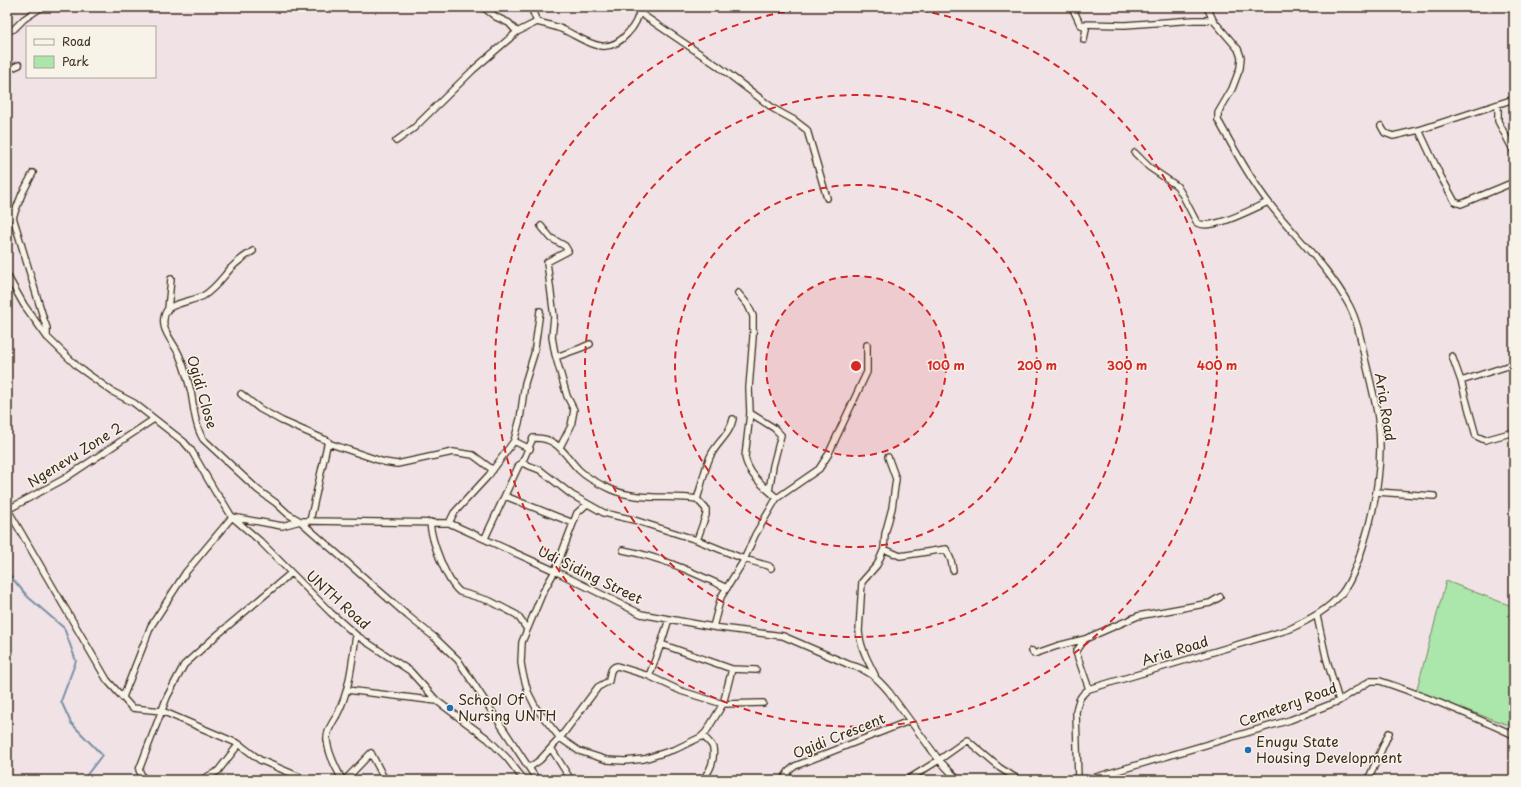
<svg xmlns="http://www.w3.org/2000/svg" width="1521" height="787" font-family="'Playpen Sans',sans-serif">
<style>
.green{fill:#abe6ab;stroke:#738864}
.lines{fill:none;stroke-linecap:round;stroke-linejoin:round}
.stream{stroke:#7890a5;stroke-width:2}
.minor-casing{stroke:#3b2a1e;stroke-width:8}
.minor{stroke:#f7f3e8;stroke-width:5.5}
.ring{fill:none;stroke:#d62828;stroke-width:2;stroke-dasharray:7 5}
.poi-dot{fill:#1f6fb2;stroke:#f7f3e8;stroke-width:1.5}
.labels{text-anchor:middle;stroke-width:3;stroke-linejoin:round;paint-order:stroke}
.street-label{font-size:14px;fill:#3b2a1e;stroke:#f7f3e8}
.poi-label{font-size:14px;fill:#3b2a1e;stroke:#f7f3e8;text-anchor:start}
.centre{fill:#d62828;stroke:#f7f3e8;stroke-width:2}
.ring-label{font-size:12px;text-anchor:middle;font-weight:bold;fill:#d62828;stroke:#f7f3e8;stroke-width:3;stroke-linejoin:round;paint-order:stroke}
</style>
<rect width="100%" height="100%" fill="#f1e2e6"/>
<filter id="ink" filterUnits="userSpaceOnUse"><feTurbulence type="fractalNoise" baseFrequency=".025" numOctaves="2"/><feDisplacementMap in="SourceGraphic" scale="8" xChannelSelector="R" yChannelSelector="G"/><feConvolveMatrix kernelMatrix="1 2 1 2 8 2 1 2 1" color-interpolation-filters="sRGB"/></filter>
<g filter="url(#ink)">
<path class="green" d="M1446,581L1514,607V727L1416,692Z"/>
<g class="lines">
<path class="stream" d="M7,572L28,597L64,628L76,661L61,701L71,723L102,755L83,780"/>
<defs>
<path id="minor" d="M483,7L496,17L509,23L517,32
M531,7L537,22
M1072,7L1080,24L1086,29L1084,40
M640,13L718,66L774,109L794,120L807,130L827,198
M1080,24L1125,25L1194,20H1213
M7,31L14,29L24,19L42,7
M7,70L19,65
M1498,105V121L1514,152
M1381,126L1385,133L1393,136L1419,130L1440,175L1455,202L1461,204L1514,182
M1419,130L1514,99
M396,141L414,128L473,70L517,32L537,22C546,24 555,26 564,30C587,41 606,58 627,34C634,27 639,17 640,7
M1135,153L1149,167L1177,186L1182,194L1197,223C1212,231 1252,209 1268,202
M7,204L13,217L44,320L47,328V337
M13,217L22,194L33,173
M541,226L551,238L565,246L568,251L547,262L554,317L552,337L555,354L567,396L574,410L571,426L560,447
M253,251C245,256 238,261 231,268C222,278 215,289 203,296C195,300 171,304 167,310C156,328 175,342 180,357C185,368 188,381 191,392C194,408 195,426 203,439L258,490L276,503L288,514L300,521L408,616L434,637L458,660L537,780
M7,275L24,305L47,337L78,367L113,392L134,403L184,442L191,450L216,493L223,502L232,517L260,541L331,613L356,635L410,671L437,701L488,739L507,758L524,780
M738,293L748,305L753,316V337L749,388L750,413L745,457C748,472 759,482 769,491
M168,309L171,279
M1452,356L1461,381L1476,436L1485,440L1514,432
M556,357L581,348L590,344
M1461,381L1514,364
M241,394L260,409L282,421L328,441L310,521
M750,413L774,428L781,435L773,466L769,491L777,498
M514,441L530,449
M328,443L384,462L397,464L453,452L473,455L493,470
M522,463L540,470L572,495L604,513L634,520L697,540L744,559L769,566L771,568
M1377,492L1434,496
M505,496L573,523
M587,504L577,513L555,571L543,592L522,642L521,663L523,674L528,692L536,708L560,738L579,751L607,760L625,761L644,759L676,749L701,737L706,732L723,704L732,669
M7,510L64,479L154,419
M8,510L107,680L132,708L162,711L239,744
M430,522C431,540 446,581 460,592L490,601L517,615L527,629
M449,523L454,513L489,475L514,441L520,419L525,383L534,354L540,311
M485,538L519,465L522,463L533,438C559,437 564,455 579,470C587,478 599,484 610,489C636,501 669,495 697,499
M697,540L706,515V509L697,499C702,485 704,470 710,457C716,443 730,435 733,419
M884,549L900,556L946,549L951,560L953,570
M623,550C661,557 692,572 727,588
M1317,616L1326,657L1339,701
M713,627L721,597L743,562L755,535L775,501L777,498L819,469L828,455L867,372V345
M661,644L732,669L756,670
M1032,651L1034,654L1057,646L1085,639
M875,675C868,661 860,647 859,631L862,582L877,565L884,549L885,534L892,508L896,479L888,457
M649,676L661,644L669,619
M1089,689L1076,652L1085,639L1138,616L1210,603L1220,597
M347,690L437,701
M123,697L151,626L186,572L232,517L282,526L300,521H310L449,523L555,571L641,614L713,627L783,636L850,665C868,669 878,679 889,692L939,760L958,780
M551,748L571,780
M530,767L540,760L560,738L598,687L609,681C610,675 610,667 617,666L649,676L681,691L723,704L763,703
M148,780L143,778L139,770L167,697L184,665L216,636L291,573
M201,780L218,771L239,744L260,760L307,780
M342,780C336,767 328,754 327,740C326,731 333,722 337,715C350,690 352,662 356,635
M345,780L371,753L385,780
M701,780C710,773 715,760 713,748C712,744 706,739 703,736
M783,780L789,771L795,766L909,721
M907,780L939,760L967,740L1000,768L1019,780
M1078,780L1076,712C1078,701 1080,695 1089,689L1290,629C1310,619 1328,610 1342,593C1352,580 1358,562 1363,546C1376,505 1384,462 1378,418C1375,399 1370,379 1365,359C1361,341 1358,322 1349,305C1328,266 1295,237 1269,203C1250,179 1233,147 1218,120V113L1232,89L1240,68L1241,57L1238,49L1213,20L1207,7
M1086,780L1290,720L1339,701L1370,681H1380C1426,696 1470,715 1514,735
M1368,780L1389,733"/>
</defs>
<use href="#minor" class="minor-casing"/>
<use href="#minor" class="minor"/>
</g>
</g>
<circle cx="856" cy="366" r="90" fill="#d62828" fill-opacity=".12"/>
<g class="ring">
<circle cx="856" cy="366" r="90"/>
<circle cx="856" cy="366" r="181"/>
<circle cx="856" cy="366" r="271"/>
<path d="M897 7A361 361 0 1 1 815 7"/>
</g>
<g class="poi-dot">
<circle cx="450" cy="708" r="4"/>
<circle cx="1248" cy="750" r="4"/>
</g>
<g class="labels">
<g class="street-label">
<text transform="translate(202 392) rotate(74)" y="5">Ogidi Close</text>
<text transform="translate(1385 407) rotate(81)" y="5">Aria Road</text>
<text transform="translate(75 455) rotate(-32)" y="5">Ngenevu Zone 2</text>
<text transform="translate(590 575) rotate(26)" y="5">Udi Siding Street</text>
<text transform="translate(338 600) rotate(42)" y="5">UNTH Road</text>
<text transform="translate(1175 651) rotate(-17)" y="5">Aria Road</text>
<text transform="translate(1288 705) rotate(-20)" y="5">Cemetery Road</text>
<text transform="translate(839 736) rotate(-22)" y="5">Ogidi Crescent</text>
</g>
<g class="poi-label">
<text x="458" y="705">School Of<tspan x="458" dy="16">Nursing UNTH</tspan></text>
<text x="1256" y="747">Enugu State<tspan x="1256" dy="16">Housing Development</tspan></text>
</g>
</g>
<circle cx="856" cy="366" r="6" class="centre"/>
<g class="ring-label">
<text x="946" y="370">100 m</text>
<text x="1037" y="370">200 m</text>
<text x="1127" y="370">300 m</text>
<text x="1217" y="370">400 m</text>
</g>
<rect width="1521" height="787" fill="none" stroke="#f7f3e8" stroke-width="24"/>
<rect x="12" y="12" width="1497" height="763" fill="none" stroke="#3b2a1e" stroke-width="1.5" filter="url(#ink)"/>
<rect x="26" y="26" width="130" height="52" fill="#f7f3e8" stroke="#aca397"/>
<rect x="34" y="39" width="20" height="6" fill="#f7f3e8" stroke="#aca397"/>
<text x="62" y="46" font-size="12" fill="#3b2a1e">Road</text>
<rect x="34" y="56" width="20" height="12" fill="#abe6ab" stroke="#aca397"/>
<text x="62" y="66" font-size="12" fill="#3b2a1e">Park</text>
</svg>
